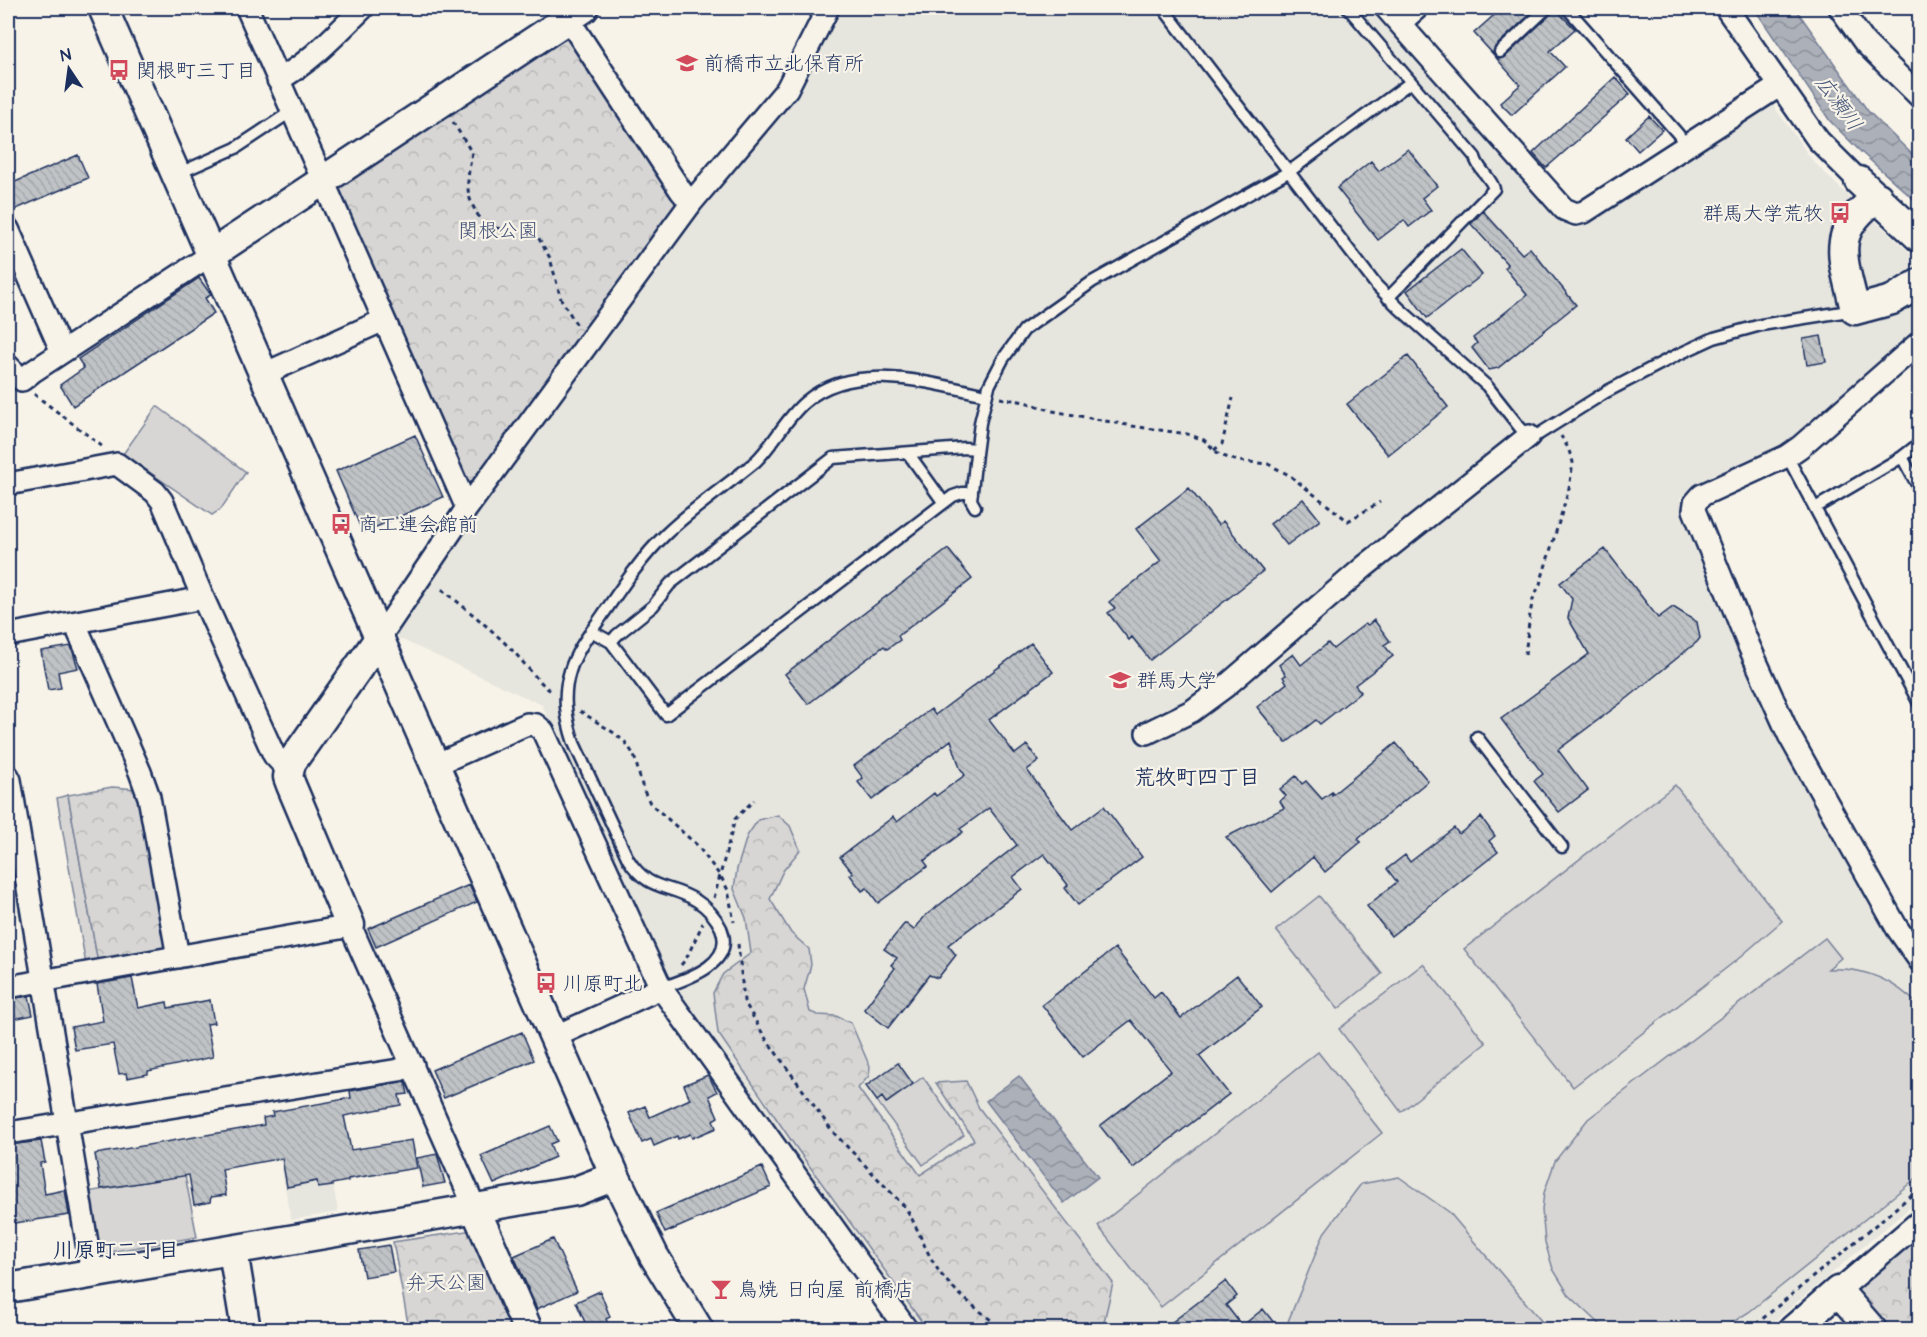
<svg xmlns="http://www.w3.org/2000/svg" width="1927" height="1337" font-family="'Architects Daughter','Klee One',sans-serif">
<style>
.built{fill:#e6e5de}
.green{fill:#d7d6d4;stroke:#798299;stroke-width:1.5}
.forest{fill:url(#forest-crowns);stroke:#798299;stroke-width:1.5}
.water{fill:url(#water-waves);stroke:#727c95;stroke-width:1.5}
.building{fill:url(#building-back-hatch);stroke:#1b2f5e;stroke-width:1.5}
.lines{fill:none;stroke-linecap:round;stroke-linejoin:round}
.lane-casing{stroke:#1b2f5e;stroke-width:15}
.street-casing{stroke:#1b2f5e;stroke-width:26}
.secondary-casing{stroke:#1b2f5e;stroke-width:33}
.path{stroke:#1b2f5e;stroke-width:3;stroke-dasharray:4.5 4.5;stroke-linecap:butt}
.lane{stroke:#f7f3e8;stroke-width:10}
.street{stroke:#f7f3e8;stroke-width:21}
.secondary{stroke:#f7f3e8;stroke-width:28}
.labels{text-anchor:middle;stroke-width:4.5;stroke-linejoin:round;paint-order:stroke}
.poi-label{font-size:20px;fill:#1b2f5e;stroke:#f7f3e8;text-anchor:start}
.park-label{font-size:20px;fill:#415076;stroke:#f7f3e8}
.water-label{font-size:21px;font-style:italic;fill:#465679;stroke:#f7f3e8}
.neighbourhood-label{font-size:21px;font-weight:bold;fill:#1b2f5e;stroke:#f7f3e8}
</style>
<defs>
<pattern id="forest-crowns" width="20" height="18" patternUnits="userSpaceOnUse" patternTransform="scale(1.5)"><rect width="20" height="18" fill="#d7d6d4"/><path d="M2 6a3 3 0 1 1 6 0M12 15a3 3 0 1 1 6 0" fill="none" stroke="#b8b8b8"/></pattern>
<pattern id="water-waves" width="16" height="10" patternUnits="userSpaceOnUse" patternTransform="scale(1.5)"><rect width="16" height="10" fill="#acb0b9"/><path d="M0 5q4-4 8 0t8 0" fill="none" stroke="#8b909a"/></pattern>
<pattern id="building-back-hatch" width="6" height="6" patternUnits="userSpaceOnUse" patternTransform="scale(1.5)"><rect width="6" height="6" fill="#c0c3c5"/><path d="M-1 5l2 2M0 0l6 6M5-1l2 2" fill="none" stroke="#a4a8ac"/></pattern>
</defs>
<rect width="100%" height="100%" fill="#f7f3e8"/>
<filter id="ink" filterUnits="userSpaceOnUse"><feTurbulence type="fractalNoise" baseFrequency=".0167" numOctaves="2"/><feDisplacementMap in="SourceGraphic" scale="12" xChannelSelector="R" yChannelSelector="G"/><feConvolveMatrix kernelMatrix="1 2 1 2 8 2 1 2 1" color-interpolation-filters="sRGB"/></filter>
<g filter="url(#ink)">
<path class="built" d="M837,8H1375L1570,228L1577,229L1763,100L1771,102L1812,160L1840,188L1919,261V326L1790,445L1680,498L1742,651L1897,940L1919,972V1200L1765,1329H917L670,985L542,705L398,638V625L686,227L796,97Z
M327,1150L338,1212L291,1220L280,1159Z"/>
<path class="green" d="M157,406L246,472L221,509L212,515L123,454Z
M1675,785L1782,921L1738,959L1573,1087L1464,949Z
M68,795L98,963L86,965L57,798Z
M1319,896L1382,974L1338,1009L1276,930Z
M1825,938L1841,958L1828,969C1865,967 1894,980 1919,1006V1176L1749,1312L1722,1329L1609,1330L1602,1326L1569,1295L1553,1269L1545,1242L1542,1210L1544,1193L1555,1161L1588,1119Z
M1423,964L1486,1043L1401,1112L1339,1029Z
M1318,1052L1382,1133L1161,1307L1098,1226Z
M923,1077L964,1135L923,1165L877,1101L882,1097L887,1103Z
M185,1175L197,1237L104,1253L98,1252L87,1192Z
M1399,1177L1449,1212L1548,1329H1285L1324,1233L1361,1184Z"/>
<path class="forest" d="M571,33L675,199V211L475,484L464,483L333,189Z
M112,787L137,789L167,945L162,952L98,963L68,795Z
M778,815L790,826L800,850L783,871L770,899L791,933L809,949L811,965L804,989L810,1012L818,1015L836,1016L851,1023L870,1067L869,1076L858,1088L920,1175L974,1140L936,1083L966,1081L979,1108L1113,1283L1103,1326L1104,1329H927L795,1146L718,1033L713,993L723,974L751,953L746,918L734,889L737,869L747,836L758,820Z
M473,1230L516,1329H409L393,1242Z
M1919,1234V1329H1890L1856,1290L1858,1280Z"/>
<path class="water" d="M1754,8H1795L1868,111L1919,161V204L1861,152L1830,121Z
M1019,1076L1098,1177L1064,1203L986,1101Z"/>
<path class="building" d="M1502,8H1537L1495,47L1493,54L1474,33Z
M1554,8L1575,29L1550,51L1565,67L1512,115L1500,103L1520,85L1497,59L1505,57L1552,13Z
M1615,77L1630,94L1546,168L1533,153Z
M1649,116L1662,130L1638,151L1626,137Z
M1408,149L1437,186L1422,198L1431,210L1409,227L1404,220L1378,240L1337,188L1371,161L1379,171Z
M78,155L88,178L14,210L8,195V185Z
M1483,211L1522,254L1530,248L1576,305L1498,368L1489,370L1472,348L1477,343L1473,338L1527,295L1505,268L1508,265L1471,224Z
M1461,249L1482,275L1427,318L1407,291Z
M199,278L211,295L205,298L214,313L73,406L60,385L84,368L78,359Z
M1821,336L1826,362L1807,365L1803,339Z
M1408,356L1448,407L1388,455L1347,404Z
M415,435L443,497L363,533L336,471Z
M1189,488L1218,525L1223,521L1263,571L1150,660L1132,637L1129,640L1108,613L1115,608L1109,602L1161,561L1136,529Z
M1303,499L1320,520L1287,545L1270,524Z
M948,549L972,579L898,636L900,640L887,649L884,646L808,704L785,674Z
M1605,549L1658,618L1673,607L1697,622L1700,638L1697,642L1629,697L1558,750L1588,790L1559,812L1534,781L1543,774L1501,719L1589,654L1568,618L1572,599L1560,583Z
M1374,620L1390,641L1384,645L1393,656L1355,685L1361,692L1320,724L1316,720L1286,743L1257,707L1287,683L1283,677L1286,675L1279,665L1293,654L1301,665L1328,643L1333,649L1365,624L1368,625Z
M1031,643L1053,672L989,720L1015,754L1027,745L1039,761L1027,770L1072,830L1104,806L1142,857L1078,905L1065,888L1068,885L1044,854L1013,877L1022,889L948,945L956,955L938,978L929,975L888,1028L864,1009L895,968L891,965L897,958L884,949L905,923L914,930L925,916L1017,845L989,808L960,829L963,832L924,861L928,866L878,903L867,888L862,891L850,875L853,873L840,857L893,817L897,822L934,793L936,796L965,775L960,768L951,740L872,800L858,782L863,778L854,766L931,709L935,715Z
M71,646L78,668L58,672L61,688L48,690L41,651Z
M1396,743L1428,781L1358,839L1361,842L1325,872L1313,857L1272,892L1226,837L1284,808L1280,801L1286,796L1280,789L1296,776L1302,784L1306,781L1322,799L1332,792V795Z
M1481,817L1495,836L1489,841L1498,852L1391,936L1367,906L1397,882L1387,869L1405,855L1410,862L1454,828L1459,834Z
M469,885L477,902L376,947L368,929Z
M1115,948L1154,998L1161,992L1181,1018L1237,975L1262,1007L1199,1056L1229,1094L1133,1168L1100,1126L1171,1071L1131,1020L1083,1057L1042,1005Z
M132,978L138,1008L167,1002L168,1008L210,1000L214,1023L207,1024L213,1057L148,1071V1074L127,1078L126,1073L119,1074L113,1044L75,1050L71,1027L103,1021L97,984Z
M29,996L33,1015L8,1020V999Z
M522,1032L534,1060L444,1098L432,1070Z
M898,1063L913,1084L886,1103L882,1097L877,1101L866,1086Z
M708,1075L717,1092L709,1096L718,1117L713,1120L716,1128L692,1138L690,1134L678,1139L677,1136L654,1146L651,1139L642,1143L629,1113L645,1106L650,1117L690,1099L684,1085Z
M405,1081L408,1094L399,1095L401,1105L344,1116L351,1150L412,1140L417,1168L348,1179V1181L332,1184V1186L318,1188L317,1181L287,1187L282,1158L222,1169L226,1195L211,1197L210,1202L194,1205L189,1175L101,1189L95,1154L264,1125L263,1118L273,1116L272,1112L351,1098L350,1091Z
M550,1126L557,1141L550,1144L555,1157L494,1184L481,1156Z
M41,1141L45,1162L40,1163L45,1194L65,1190L69,1215L8,1224V1145Z
M437,1154L445,1183L423,1187L417,1158Z
M762,1167L771,1187L665,1233L656,1213Z
M553,1239L577,1291L537,1309L514,1256Z
M389,1245L394,1272L364,1277L359,1250Z
M1226,1281L1237,1296L1226,1305L1242,1326L1263,1309L1279,1329H1163Z
M600,1291L610,1317L606,1319L610,1329H588L576,1302Z"/>
<g class="lines">
<defs>
<path id="lane" d="M1163,8L1376,285L1400,309L1487,386L1525,434L1529,436L1539,434L1606,392L1675,356L1714,338L1761,325L1855,310
M1348,8L1475,157C1478,170 1491,177 1494,189L1388,298
M1567,8L1678,134L1686,146
M1500,52L1547,8
M177,174L236,148L292,111
M908,453L944,503
M1787,456L1920,705
M1902,457L1920,490
M975,507L971,500L976,454L980,423L989,386L1003,359L1024,330L1092,282L1290,171L1411,82
M1815,508L1902,457L1920,443
M591,631L611,642L666,715L953,496L962,493H972
M611,642L617,635L653,606L670,584L833,458L965,448L976,449
M1477,737L1562,847
M661,988C687,979 736,964 721,928C715,916 708,908 697,901C669,883 649,893 628,859L574,743C566,719 562,696 570,671C576,651 590,633 602,616C621,588 641,558 666,534C693,508 726,486 755,462C774,444 785,419 805,402C854,360 930,383 986,395"/>
<path id="street" d="M247,8L467,508
M561,8L681,191L691,203
M1386,8L1564,209L1576,214L1584,212L1779,86
M1726,8L1818,140L1859,181
M1840,8L1865,43L1920,97
M1400,23L1417,8
M278,80C310,63 337,33 363,8
M8,229L62,352
M1920,342L1800,447L1787,456L1702,495L1695,503L1694,510L1749,646L1789,735L1897,928L1920,961
M8,366L22,380L32,372L212,254
M264,374L384,320
M8,484L117,464L155,492L162,501L203,598L274,755L288,770
M77,622L79,633L140,772L149,797L178,957
M8,635L203,598
M380,637L467,508L691,203L787,89L828,8
M1147,733L1192,711L1226,686L1364,567L1529,436
M435,765L527,724L536,725L543,731L661,988L907,1330
M8,776L10,780L92,1273
M8,987L340,928L350,925L475,1208
M554,1037L661,988
M8,1133L399,1070L413,1065
M1838,1291L1920,1221"/>
<path id="secondary" d="M103,8L615,1176L654,1256L699,1330
M1859,181L1920,238
M1878,197C1827,233 1844,259 1855,310L1892,300L1920,283
M212,254L584,8
M350,925L291,785L288,777L291,763L380,637
M475,1208L528,1330
M233,1251L246,1330
M8,1288L576,1191L615,1176
M1793,1330L1838,1291L1872,1330"/>
</defs>
<use href="#lane" class="lane-casing"/>
<use href="#street" class="street-casing"/>
<use href="#secondary" class="secondary-casing"/>
<path class="path" d="M453,122L472,153C465,191 465,196 486,228L516,229L538,237L550,258L561,299L578,327
M34,394L103,447
M1000,398L1025,402L1053,411L1132,426L1187,434L1204,440L1220,455L1238,461L1268,464L1289,475L1348,521L1380,502
M1214,450L1222,444L1233,398
M442,589C465,608 489,627 510,648C525,663 535,679 552,692
M1525,655L1530,614L1533,599L1540,584L1569,489L1573,462L1568,448L1561,436
M580,711L614,733L626,743L634,755L643,789L650,803L697,845L721,877L728,890L734,922
M714,898L735,819L754,800
M738,944L744,1001L764,1036L833,1132L905,1207C917,1225 923,1246 935,1265C950,1291 980,1310 1003,1330
M681,965L686,959L703,923
M1749,1330L1920,1188"/>
<use href="#lane" class="lane"/>
<use href="#street" class="street"/>
<use href="#secondary" class="secondary"/>
</g>
</g>
<defs>
<symbol id="school-bare" viewBox="-9 -9 18 18"><path d="M0-5L7-2L0 1L-7-2ZM-4 1L0 2.5L4 1V4Q0 6-4 4Z" fill="#d1495b" stroke="#f7f3e8" stroke-width="2.5" paint-order="stroke"/></symbol>
<symbol id="bus-bare" viewBox="-9 -9 18 18"><path d="M-5-6H5V4H4V6H2V4H-2V6H-4V4H-5ZM-3.5-4V0h7V-4ZM-3.5 1.2v1.5H-2V1.2ZM2 1.2v1.5H3.5V1.2Z" fill="#d1495b" stroke="#f7f3e8" stroke-width="2.5" paint-order="stroke"/></symbol>
<symbol id="university-bare" viewBox="-9 -9 18 18"><path d="M0-5L7-2L0 1L-7-2ZM-4 1L0 2.5L4 1V4Q0 6-4 4Z" fill="#d1495b" stroke="#f7f3e8" stroke-width="2.5" paint-order="stroke"/></symbol>
<symbol id="bar-bare" viewBox="-9 -9 18 18"><path d="M-6-5H6L.8 .8V4.5H3.5V6h-7V4.5H-.8V.8Z" fill="#d1495b" stroke="#f7f3e8" stroke-width="2.5" paint-order="stroke"/></symbol>
</defs>
<g fill-rule="evenodd">
<use href="#school-bare" x="672" y="48" width="30" height="30"/>
<use href="#bus-bare" x="104" y="55" width="30" height="30"/>
<use href="#bus-bare" x="1825" y="198" width="30" height="30"/>
<use href="#bus-bare" x="326" y="509" width="30" height="30"/>
<use href="#university-bare" x="1105" y="665" width="30" height="30"/>
<use href="#bus-bare" x="531" y="968" width="30" height="30"/>
<use href="#bar-bare" x="706" y="1274" width="30" height="30"/>
</g>
<g class="labels">
<g class="poi-label">
<text x="704" y="70">前橋市立北保育所</text>
<text x="136" y="77">関根町三丁目</text>
<text x="1823" y="220" text-anchor="end">群馬大学荒牧</text>
<text x="358" y="531">商工連会館前</text>
<text x="1137" y="687">群馬大学</text>
<text x="563" y="990">川原町北</text>
<text x="738" y="1296">鳥焼 日向屋 前橋店</text>
</g>
<g class="park-label">
<text x="498" y="237">関根公園</text>
<text x="446" y="1289">弁天公園</text>
</g>
<g class="water-label">
<text transform="translate(1839 103) rotate(54)" y="7">広瀬川</text>
</g>
<g class="neighbourhood-label">
<text x="1197" y="784">荒牧町四丁目</text>
<text x="116" y="1257">川原町二丁目</text>
</g>
</g>
<rect width="1927" height="1337" fill="none" stroke="#f7f3e8" stroke-width="30"/>
<rect x="15" y="15" width="1897" height="1307" fill="none" stroke="#1b2f5e" stroke-width="2" filter="url(#ink)"/>
<g transform="translate(69 69) rotate(347)" stroke="#f7f3e8" stroke-width="4.5" paint-order="stroke">
<path d="M0-4.5L10 22L0 15L-10 22Z" fill="#1b2f5e"/>
<text y="-9" font-size="16" font-weight="bold" text-anchor="middle" fill="#1b2f5e">N</text>
</g>
</svg>
